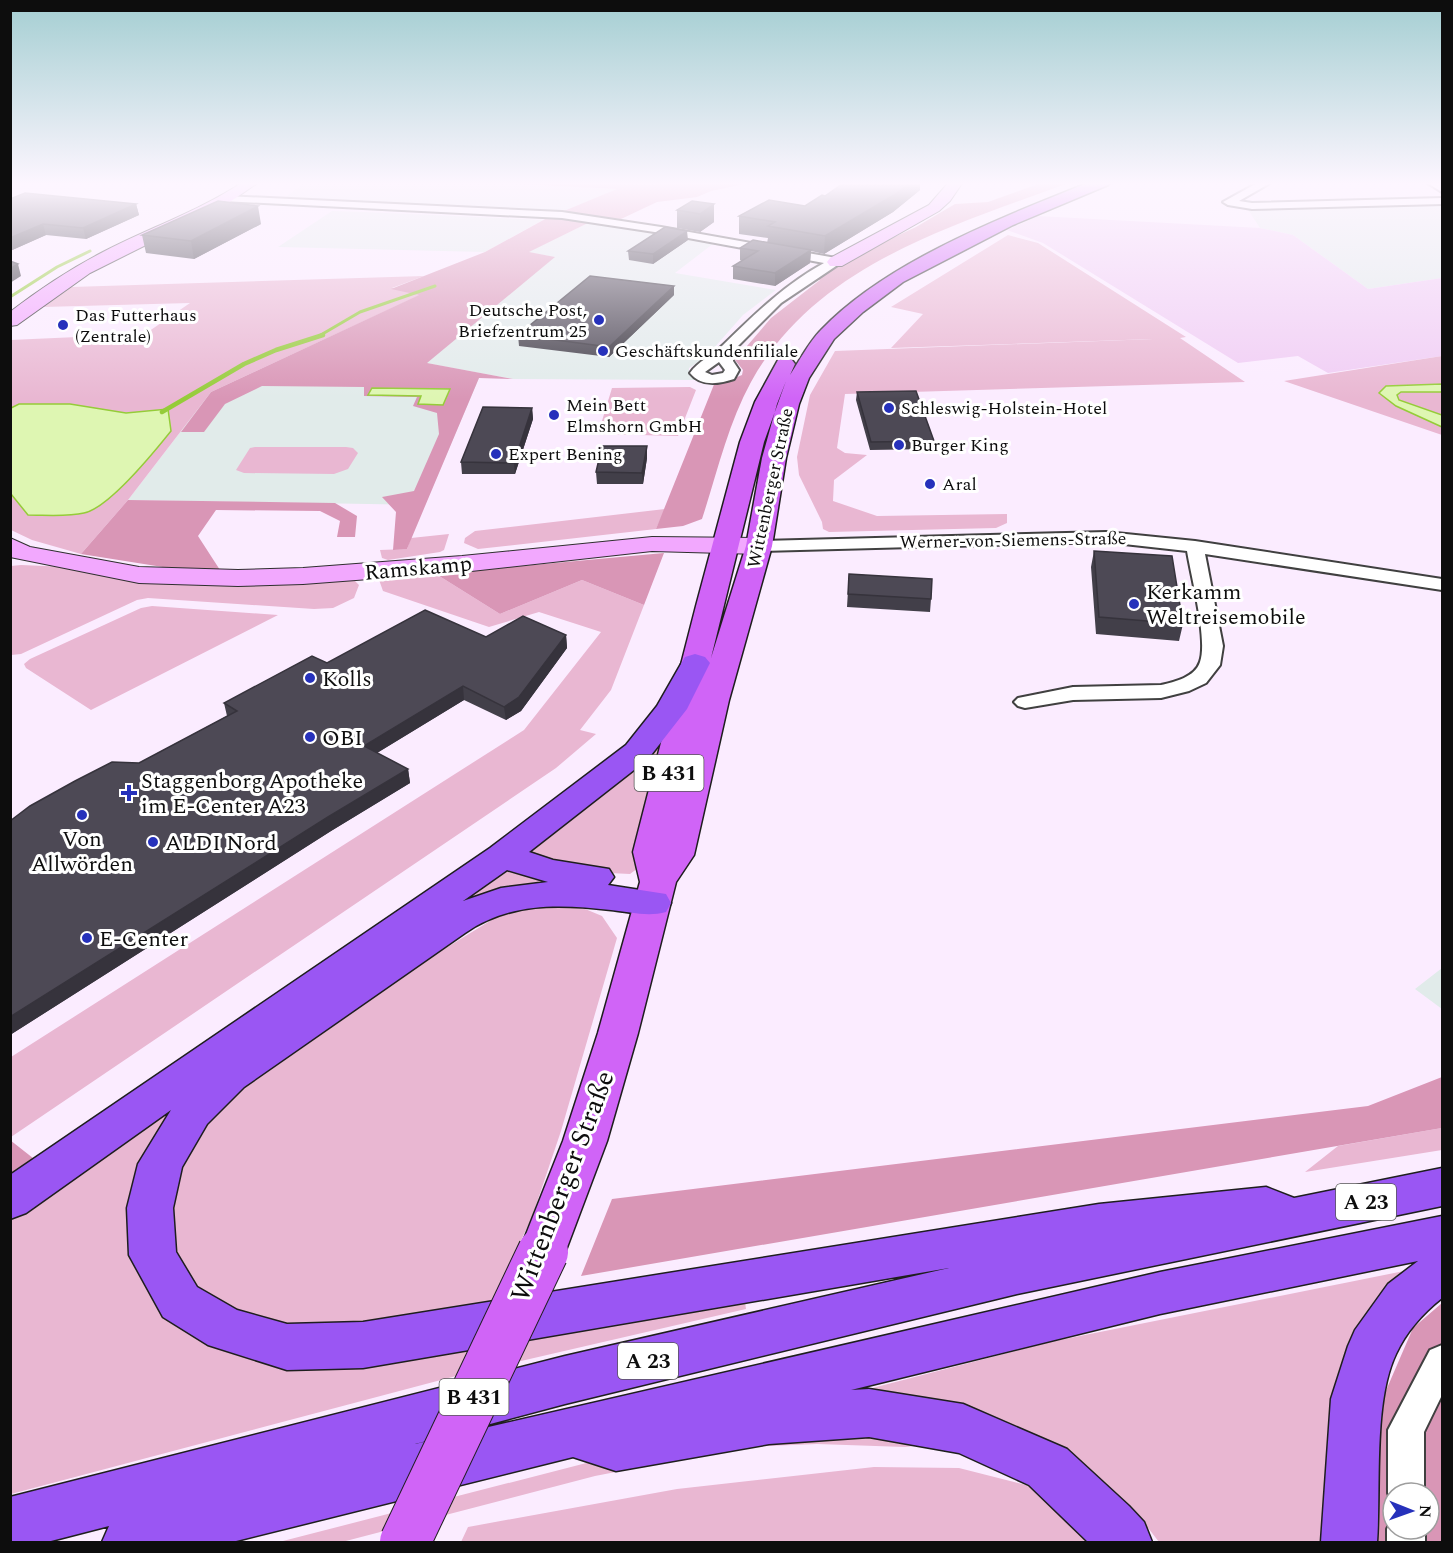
<svg xmlns="http://www.w3.org/2000/svg" width="1453" height="1553" font-family="Spectral,serif">
<style>
.industrial{fill:#e1ebea}
.farmland{fill:#f0cdf4}
.green{fill:#e9b7d2}
.forest{fill:#d996b6;fill-rule:evenodd}
.water{fill:#def6b2;stroke:#95cc39;stroke-width:1.5}
.lines{fill:none;stroke-linecap:round;stroke-linejoin:round}
.stream-far1{stroke:#95cc39;stroke-width:3}
.stream{stroke:#95cc39;stroke-width:4.5}
.street-casing{stroke:#404040;stroke-width:4}
.secondary-casing{stroke:#2f2f2f;stroke-width:2}
.primary-casing{stroke:#1e1e1e;stroke-width:3}
.highway-casing{stroke:#1e1e1e;stroke-width:3}
.street{fill:#fff;fill-rule:evenodd}
.secondary{fill:#f2a8fe;fill-rule:evenodd}
.primary{fill:#d064f7;fill-rule:evenodd}
.highway{fill:#9a56f3;fill-rule:evenodd}
.primary-bridge-casing{stroke:#1e1e1e;stroke-width:52;stroke-linecap:butt}
.primary-bridge{stroke:#d064f7;stroke-width:50}
.wall{fill:#423f49}
.shaded-wall{fill:#36333c}
.building{fill:#4d4955;stroke:#36333c;stroke-width:1.5}
.poi-dot{fill:#2631bb;stroke:#fff;stroke-width:2}
.labels{text-anchor:middle;stroke-width:6;stroke-linejoin:round;paint-order:stroke}
.far-poi-label{font-size:18px;fill:#0d0d0d;stroke:#fff;text-anchor:start}
.far-street-label{font-size:18px;fill:#0d0d0d;stroke:#fff}
.shield{fill:#fff;stroke:#565656;stroke-width:1.5}
.shield-label{font-size:21px;font-weight:bold;fill:#0d0d0d}
.street-label{font-size:22px;fill:#0d0d0d;stroke:#fff}
.poi-label{font-size:22px;fill:#0d0d0d;stroke:#fff;text-anchor:start}
.near-street-label{font-size:27px;fill:#0d0d0d;stroke:#fff}
</style>
<rect width="100%" height="100%" fill="#fbecff"/>
<path class="industrial" d="M305,182H478L619,189L559,213L285,198Z
M1442,203V278L1368,289L1293,235L1260,228L1247,208Z
M332,211L363,212L543,220L485,252L278,247Z
M590,222L714,243L675,273L776,290L743,315L707,356L689,368V375L700,380L513,379L426,363L554,257L528,252Z
M247,376L479,378L425,505L128,500L211,392Z
M1442,968V1009L1415,989Z"/>
<path class="farmland" d="M1038,216L1260,228L1293,235L1368,289L1442,278V356L1328,373L1298,356L1238,363L1043,243L1007,230Z"/>
<path class="green" d="M1008,235L1038,243L1186,337L1180,338L1245,382L845,394L837,448L845,453L867,455L834,480L833,501L877,516L1007,514V523L996,528L829,532L823,529L822,522L799,475L797,457L810,395L835,351L1153,339L891,348L923,314L891,307Z
M424,276L392,288L420,295L211,392L128,500L81,554L32,540L11,530L10,340L145,334L190,303L43,307L71,287Z
M1442,356V435L1284,381Z
M690,387L696,390L678,436L598,434L612,388Z
M255,447H346L353,448L358,453L348,469L334,474L244,473L236,470L250,448Z
M665,509L656,529L478,549L464,543L465,538L475,531Z
M449,534L444,550L440,552L388,560L382,558L380,550L407,549L411,538Z
M21,565L353,579L359,585L354,598L333,608L314,609L148,598L137,600L21,654L11,655V566Z
M436,574L500,614L582,580L644,605L611,690L580,730L596,734L556,768L11,1137V1057L524,730L601,632L539,612L489,627L383,591L378,577Z
M152,606L278,615L91,710L26,668L24,664L30,659L141,608Z
M668,733L642,865L630,874L589,872L522,855Z
M508,866L579,881L512,891L205,1091L138,1209L216,1338L745,1302L746,1309L456,1376L11,1494L10,1221Z
M537,906H578L602,916L617,938L561,1131L532,1217L488,1310L296,1333L234,1316L194,1290L168,1253L173,1158L207,1113L381,988L498,916Z
M1442,1128V1150L1305,1172L1338,1146Z
M1414,1269L1345,1393L1331,1542H1159L1135,1511L1065,1451L969,1406L857,1392L1050,1342Z
M820,1426L948,1442L905,1447L817,1444L745,1447L595,1476L342,1542H279L598,1460Z
M874,1467L959,1468L1030,1486L1095,1542H461L468,1527L677,1489Z"/>
<path class="forest" d="M479,182L656,185L663,182H754L711,191L697,197L657,202L621,219L559,213L617,189Z
M1044,182H1071C953,226 816,264 751,382C728,424 717,473 702,519L683,526L656,529L715,382L730,380L742,375L743,370L731,355L732,352L741,353L771,318L820,280L814,279L841,262L916,227L955,204L988,202Z
M547,218L590,222L529,252L555,257L427,363L513,379L479,378L407,549L393,550L396,512L382,497L414,491L439,434L437,413L413,406L417,397L364,396V387L262,386L225,404L204,432H181L211,392L419,295L391,289L485,252Z
M128,500L335,503L357,516L355,537H337L340,521L320,511L216,510L198,536L220,570L169,568L81,554Z
M664,553L644,605L582,580L500,614L436,574Z
M1442,1077V1128L581,1276L612,1199L1368,1106Z
M10,1140L38,1162L10,1182Z
M1442,1303V1542H1372L1378,1409L1413,1328ZM1393,1493H1429V1529H1393Z"/>
<path class="water" d="M1442,384V392H1401L1397,395L1399,400L1442,415V427L1396,406L1379,393L1386,386Z
M372,388L450,389L443,405L418,404L421,396L368,395Z
M19,404H70L126,413L168,409L171,431C155,451 109,508 84,513C67,517 46,515 28,515L11,494V408Z"/>
<g class="lines">
<path class="stream-far1" d="M10,297L57,267L90,251
M319,336L360,312L435,286"/>
<path class="stream" d="M162,412L244,364L276,350L323,335"/>
<defs>
<path id="street" d="M1259,182H1272L1239,201L1252,203L1442,198V204L1252,209L1228,205L1223,202Z
M1426,182H1438L1442,185V192Z
M226,196L562,212L661,227L836,258L842,262L781,303L733,351V361L739,370L734,379C719,384 701,387 690,373C698,361 712,356 722,346C754,315 784,285 824,263L661,233L562,218L222,201L221,199ZM719,362L725,370L723,373L712,375L705,372Z
M1106,532L1195,541L1442,579V590L1205,554L1223,646L1220,665L1206,683L1189,691L1161,698L1073,700L1025,708L1018,706L1014,702L1018,698L1073,687L1161,685C1175,682 1195,677 1200,662C1208,640 1191,576 1187,551L1106,542L759,551L753,550L750,546L753,542L759,541Z
M1442,1345V1395L1424,1432V1493H1393V1506L1388,1493V1430L1430,1350Z
M1393,1516V1529H1425V1542H1387V1529Z"/>
<path id="secondary" d="M243,182H259L224,206L90,273L17,325L10,326V312C40,289 70,269 103,252C149,228 199,211 243,182Z
M949,182H963L950,201L939,211L842,266H830L827,262L830,258L929,205Z
M652,537L759,538L768,541L772,546L768,551L759,554L652,551L462,572L303,584L238,586L139,583L10,557V538L30,547L139,567L238,570L303,568L462,556Z"/>
<path id="primary" d="M1090,182H1111L1108,185L1013,225L903,282L863,312L834,339L809,378L799,404L786,458L772,546L729,700L694,855L676,882L638,1033L607,1141L560,1266L543,1272L526,1266L519,1252L563,1141L598,1033L640,882L633,852L696,606L740,442L755,402L778,360L785,358L792,360L795,364L790,375C800,360 809,342 821,330C887,261 1003,217 1090,182ZM786,381L777,404L762,458L746,546L711,658L764,442Z"/>
<path id="highway" d="M695,654L705,657L710,663L687,709L648,759L529,852L553,860L609,869L614,877L608,885L666,894L671,903L666,912C648,917 630,912 611,910C559,904 510,902 465,933L244,1087L207,1124L182,1167L173,1208L176,1252L197,1287L237,1310L287,1324L363,1322L1099,1204L1266,1187L1294,1198L1442,1168V1206L1017,1294L565,1404L415,1444L1160,1272L1442,1216V1298C1423,1313 1406,1332 1396,1354C1373,1402 1381,1488 1377,1542H1321L1331,1399L1348,1346L1355,1330L1388,1284L1418,1261L1160,1314L851,1390L869,1389L963,1404L1067,1449L1129,1506L1144,1522L1152,1542H1088L1029,1485L959,1453L869,1437L769,1444L616,1471L573,1457L232,1542H102L109,1526L47,1542H10V1497L565,1356L949,1268L363,1368L287,1370L208,1345L163,1317L129,1255L127,1208L138,1164L171,1110L26,1213L10,1219V1175L490,848L626,745L657,706L685,657ZM507,870L548,882L501,888L463,901Z"/>
</defs>
<use href="#street" class="street-casing"/>
<use href="#secondary" class="secondary-casing"/>
<use href="#primary" class="primary-casing"/>
<use href="#highway" class="highway-casing"/>
<use href="#street" class="street"/>
<use href="#secondary" class="secondary"/>
<use href="#primary" class="primary"/>
<use href="#highway" class="highway"/>
<defs>
<path id="primary-bridge" d="M405,1542L543,1252"/>
</defs>
<use href="#primary-bridge" class="primary-bridge-casing"/>
<use href="#primary-bridge" class="primary-bridge"/>
</g>
<path class="wall" d="M920,190L893,212L824,254L811,251L810,263L775,286L733,279V266L742,261L740,260V248L767,243L768,238L739,234V216L805,206L825,196Z
M10,199L136,204L139,215L86,239L46,235L10,251Z
M714,204V222L700,232L677,228V210Z
M261,224L194,259L146,253L142,235Z
M688,240L653,264L629,260L628,251Z
M674,295L609,357L519,346L518,335Z
M857,392L934,441L933,449L870,450L856,400Z
M532,408L533,419L515,474H462L461,462Z
M647,446V458L643,484H597L596,472Z
M1094,551L1183,624L1179,641L1096,634L1091,567Z
M849,574L931,599L930,612L847,607Z
M566,635L567,648L521,711L506,720L464,700L377,753L408,769L410,783L331,831L10,1035V821L139,763L227,716L224,703L327,663L486,637Z"/>
<path class="shaded-wall" d="M911,182H920V190L893,212L824,254L825,236Z
M136,204L139,215L86,239L83,228Z
M714,204V222L700,232V214Z
M258,206L261,224L194,259L191,241Z
M43,224L46,235L10,251V238Z
M687,231L688,240L653,264V254Z
M811,250L810,263L775,286V273Z
M18,264L21,276L10,283V269Z
M674,286V295L609,357V347Z
M532,408L533,419L515,474L514,463Z
M647,446V458L643,484L642,473Z
M566,635L567,648L521,711L506,720L504,707Z
M463,686L464,700L367,759L364,746Z
M408,769L410,783L331,831L10,1035V1017L328,817Z"/>
<path class="building" d="M845,182H911L894,195L825,236L768,226L775,222L739,216L769,200L805,206L822,195L825,196Z
M25,193L136,204L83,228L43,224L10,238V199Z
M218,201L258,206L191,241L142,235Z
M692,201L714,204L700,214L677,210Z
M665,227L687,231L653,254L628,251Z
M753,240L811,250L775,273L733,266L758,251L740,248Z
M10,261L18,264L10,269Z
M590,276L674,286L609,347L518,335Z
M916,391L934,441L871,442L857,392Z
M483,407L532,408L514,463L461,462Z
M602,446H647L642,473L596,472Z
M1094,551L1172,556L1183,624L1099,617Z
M849,574L932,579L931,599L848,594Z
M425,610L486,637L523,616L566,635L519,697L504,707L463,686L364,746L408,769L328,817L10,1017V821L30,806L75,781L112,762L139,763L237,711L224,703L312,656L327,663Z"/>
<linearGradient id="sky" x2="0" y2="1"><stop stop-color="#a4ced2"/><stop offset="0.46" stop-color="#fdf6ff"/><stop offset="1" stop-color="#fdf6ff" stop-opacity="0"/></linearGradient>
<rect width="1453" height="399" fill="url(#sky)"/>
<g class="poi-dot">
<circle cx="599" cy="320" r="6"/>
<circle cx="63" cy="325" r="6"/>
<circle cx="603" cy="351" r="6"/>
<circle cx="889" cy="408" r="6"/>
<circle cx="554" cy="415" r="6"/>
<circle cx="899" cy="445" r="6"/>
<circle cx="496" cy="454" r="6"/>
<circle cx="930" cy="484" r="6"/>
<circle cx="1134" cy="604" r="6"/>
<circle cx="310" cy="678" r="6"/>
<circle cx="310" cy="737" r="6"/>
<path d="M126 784h6v6h6v6h-6v6h-6v-6h-6v-6h6z"/>
<circle cx="82" cy="815" r="6"/>
<circle cx="153" cy="842" r="6"/>
<circle cx="87" cy="938" r="6"/>
</g>
<g class="labels">
<g class="far-poi-label">
<text x="587" y="316" text-anchor="end">Deutsche Post,<tspan x="587" dy="21">Briefzentrum 25</tspan></text>
<text x="75" y="321">Das Futterhaus<tspan x="75" dy="21">(Zentrale)</tspan></text>
<text x="615" y="357">Geschäftskundenfiliale</text>
<text x="566" y="411">Mein Bett<tspan x="566" dy="21">Elmshorn GmbH</tspan></text>
<text x="901" y="414">Schleswig-Holstein-Hotel</text>
<text x="911" y="451">Burger King</text>
<text x="508" y="460">Expert Bening</text>
<text x="942" y="490">Aral</text>
</g>
<g class="far-street-label">
<text transform="translate(770 488) rotate(-78)" y="6">Wittenberger Straße</text>
<text transform="translate(1013 540) rotate(-1)" y="6">Werner-von-Siemens-Straße</text>
</g>
<g class="shield">
<rect x="634.5" y="755" width="69" height="36" rx="4.5"/>
<rect x="1336" y="1184" width="60" height="36" rx="4.5"/>
<rect x="618" y="1343" width="60" height="36" rx="4.5"/>
<rect x="439.5" y="1379" width="69" height="36" rx="4.5"/>
</g>
<g class="shield-label">
<text x="669" y="780">B 431</text>
<text x="1366" y="1209">A 23</text>
<text x="648" y="1368">A 23</text>
<text x="474" y="1404">B 431</text>
</g>
<g class="street-label">
<text transform="translate(418 567) rotate(-5)" y="8">Ramskamp</text>
</g>
<g class="poi-label">
<text x="1146" y="599">Kerkamm<tspan x="1146" dy="25">Weltreisemobile</tspan></text>
<text x="322" y="686">Kolls</text>
<text x="322" y="745">OBI</text>
<text x="141" y="788">Staggenborg Apotheke<tspan x="141" dy="25">im E-Center A23</tspan></text>
<text x="82" y="846" text-anchor="middle">Von<tspan x="82" dy="25">Allwörden</tspan></text>
<text x="165" y="850">ALDI Nord</text>
<text x="99" y="946">E-Center</text>
</g>
<g class="near-street-label">
<text transform="translate(562 1186) rotate(-69)" y="9">Wittenberger Straße</text>
</g>
</g>
<rect width="1453" height="1553" fill="none" stroke="#0d0d0d" stroke-width="24"/>
<g transform="translate(1411 1511) rotate(91)"><circle r="28" fill="#ffffff" stroke="#9e9e9e" stroke-width="1.5"/>
<path d="M0-4.5L10 22L0 15L-10 22Z" fill="#2631bb"/>
<text y="-9" font-size="16" font-weight="bold" text-anchor="middle" fill="#0d0d0d">N</text>
</g>
</svg>
